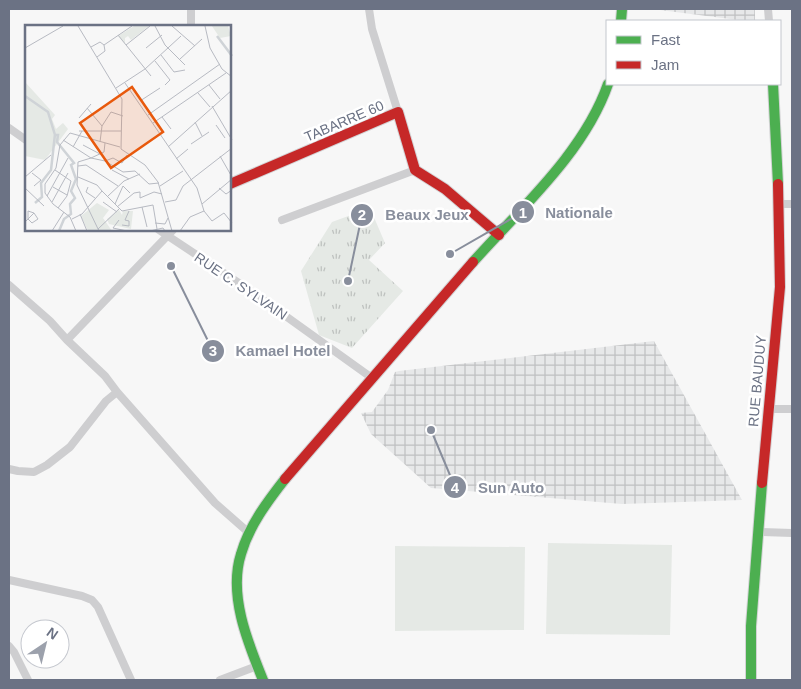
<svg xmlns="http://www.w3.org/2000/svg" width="801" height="689" font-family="Arial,sans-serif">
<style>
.industrial{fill:url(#industrial-grid)}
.grass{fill:url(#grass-tufts)}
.garden{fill:#e5e9e5}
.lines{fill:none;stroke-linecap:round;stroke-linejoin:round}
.fast-casing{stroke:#d3d3d5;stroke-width:12}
.jam-casing{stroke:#d3d3d5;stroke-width:12}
.street{stroke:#ceced0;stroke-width:8}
.fast{stroke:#4caf50;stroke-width:10}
.jam{stroke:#c62828;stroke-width:10}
.labels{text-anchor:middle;stroke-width:5;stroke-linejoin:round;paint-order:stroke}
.street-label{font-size:14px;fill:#6b7284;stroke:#fff}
.inset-river{fill:none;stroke:#cfd3d7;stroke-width:2.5}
.inset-road{fill:none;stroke:#b7bac2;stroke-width:1}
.view{fill:#e8590c;fill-opacity:0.15;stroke:#e8590c;stroke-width:2.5}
.inset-edge{fill:none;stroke:#6b7284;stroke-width:2.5}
.leader{fill:none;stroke:#888e9c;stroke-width:2}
.callout-dot{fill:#888e9c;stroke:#fff;stroke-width:2}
.mark-label{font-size:15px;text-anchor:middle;font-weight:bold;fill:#fff}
.callout-label{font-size:15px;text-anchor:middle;font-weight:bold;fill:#888e9c;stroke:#fff;stroke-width:5;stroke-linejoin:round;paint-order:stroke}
</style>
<defs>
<pattern id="industrial-grid" width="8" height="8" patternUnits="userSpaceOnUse" patternTransform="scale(1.25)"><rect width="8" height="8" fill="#e7e8e9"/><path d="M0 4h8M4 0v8" fill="none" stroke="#bfc0c2"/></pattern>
<pattern id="grass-tufts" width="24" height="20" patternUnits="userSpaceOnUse" patternTransform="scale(1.25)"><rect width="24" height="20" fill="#e5e9e5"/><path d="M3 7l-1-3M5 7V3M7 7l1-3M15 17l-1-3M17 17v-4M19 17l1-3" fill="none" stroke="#bec1bf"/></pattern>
</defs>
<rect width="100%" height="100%" fill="#f7f7f7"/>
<path class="industrial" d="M652,9H755V21L738,20Z
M654,341L742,500L622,504L431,488L371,434L361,413L372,412L388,390L395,372L399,371Z"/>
<path class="grass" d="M370,208L385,243L369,260L403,291L352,348L319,335L301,271L332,222Z"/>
<path class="garden" d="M548,543L672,545L670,635L546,634Z
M395,546L525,547L524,630L395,631Z"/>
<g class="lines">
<defs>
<path id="fast" d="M621,21L622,9
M773,84L778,184
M473,262C520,209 584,153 608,84
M263,680C248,643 228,595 241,554C249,526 267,502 285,479
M751,680V626L762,483"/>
<path id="jam" d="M230,184L398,112L415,170L445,189L499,235
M285,479L473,262
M762,483L780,287L778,184"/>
</defs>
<use href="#fast" class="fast-casing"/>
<use href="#jam" class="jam-casing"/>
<path class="street" d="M369,9L372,29L398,112
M768,9L769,21
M191,26V9
M9,128L26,140
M779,204H792
M282,220L415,170
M159,230L245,287L372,378
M9,285L50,321L67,340L105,376L117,392L215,503L248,532
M67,340L173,230
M768,409H792
M9,469L18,471L34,472L47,465L70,447L106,401L117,392
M758,532L792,533
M9,580L82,596L92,600L98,607L131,680
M9,646L14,652L28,680
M220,680L257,666"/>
<use href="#fast" class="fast"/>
<use href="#jam" class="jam"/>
</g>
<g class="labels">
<g class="street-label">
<text transform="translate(344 121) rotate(-23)" y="5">TABARRE 60</text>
<text transform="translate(241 286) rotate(34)" y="5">RUE C. SYLVAIN</text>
<text transform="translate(757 381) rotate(-85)" y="5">RUE BAUDUY</text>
</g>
</g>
<g transform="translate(25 25)">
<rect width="206" height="206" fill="#f7f7f7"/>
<path d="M109,1H124L106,15L103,11L100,13V19L93,11ZM187,1H203L206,11L195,13ZM0,57L30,90L27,94L31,104L38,98L43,104L20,135L0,131ZM72,178L84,185L78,193L87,206H63L56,191ZM94,185L97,190L98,186H108L106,204L84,199L82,194Z" fill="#e5e9e5"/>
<path class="inset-river" d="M192,11L207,31M0,71L23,87L30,110H33L32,117L49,138L46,140L51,154L46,166L50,173L45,179L46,189L39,194L34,206M10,178L17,172L16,158L26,145L30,109"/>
<path class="inset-road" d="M53,1L97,74L96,124L120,140L133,157L147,206M130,1L140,20L160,40M147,1L170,21M180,1L185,23L197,44L207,52M93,10L126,51M79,20L107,1M101,20L125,1M66,22L75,17L79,20M0,23L38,1M121,23L137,10M136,30L149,47L160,45M72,32L80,26L79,20M155,34L177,14M130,36L145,55L140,60M100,58L172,163L179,186L187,196L199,188L207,198M184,60L195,74M91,63L120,44L156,11M173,68L185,82M115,76L135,63M187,81L207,115M62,83L77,101M123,90L195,39M137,92L146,104M54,93L66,79M170,97L177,111M128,98L201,48M191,100L200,113M54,106H96M38,115L66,133L79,127L80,118M75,117L77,101L86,87L98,91M166,119L184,107M58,120L75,129M48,122L57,106M143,122L207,65M195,131L207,152M151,134L163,124M80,136L98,147L110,146L124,159L134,158M53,141L61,140L93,161M30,145L46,156L42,171L33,183M87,145L104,154M7,148L16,155L9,161M0,152L26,130M53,152L72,160L77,166M135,161L158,146M28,162L42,170M63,162L61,167L70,173M0,163L19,181M194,163L201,169L207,165M22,171L43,133M83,171L99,156L115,149M27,177L43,148M78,177L92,187M140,177L151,175L158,161L207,123M90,179L98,161L105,168M177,179L207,154M92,182L109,168L115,167V173L129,167L137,169M117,182L122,202M55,189L62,206M47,194L57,189L77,166L97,186L128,180L132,204M94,195L88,203L102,206M0,197L9,188L13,194L7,198L3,194V186L9,188M130,198L140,199L143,193M97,200L104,201V196L100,195L104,186M73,204L94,184M27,206L39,187M51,206L45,192L28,179L20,168V159L31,143L35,120L45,108L95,122M74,206L52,160L53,137L66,133L80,136L88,133L97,138L102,130M125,206L138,203L140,206M155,206L165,192L179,186"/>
<path class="view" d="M107,62L138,107L86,143L55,98Z"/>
<rect width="206" height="206" class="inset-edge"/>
</g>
<path class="leader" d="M450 254L523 212M348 281L362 215M171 266L213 351M431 430L455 487"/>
<g class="callout-dot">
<circle cx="450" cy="254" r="5"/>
<circle cx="348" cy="281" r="5"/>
<circle cx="171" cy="266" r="5"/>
<circle cx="431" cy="430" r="5"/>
<circle cx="523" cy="212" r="12"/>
<circle cx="362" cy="215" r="12"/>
<circle cx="213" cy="351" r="12"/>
<circle cx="455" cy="487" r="12"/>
</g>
<g class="mark-label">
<text x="523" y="218">1</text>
<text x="362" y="220">2</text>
<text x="213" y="356">3</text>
<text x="455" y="493">4</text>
</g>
<g class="callout-label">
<text x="579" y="218">Nationale</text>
<text x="427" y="220">Beaux Jeux</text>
<text x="283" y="356">Kamael Hotel</text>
<text x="511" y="493">Sun Auto</text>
</g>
<rect width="801" height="689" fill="none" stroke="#6b7284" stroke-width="20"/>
<rect x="606" y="20" width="175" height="65" fill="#ffffff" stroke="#c4c7ce"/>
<rect x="616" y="36" width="25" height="8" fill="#4caf50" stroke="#c4c7ce"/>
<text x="651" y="45" font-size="15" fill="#6b7284">Fast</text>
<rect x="616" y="61" width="25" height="8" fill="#c62828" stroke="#c4c7ce"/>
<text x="651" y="70" font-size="15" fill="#6b7284">Jam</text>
<g transform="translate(45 644) rotate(35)"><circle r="24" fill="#ffffff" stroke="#c4c7ce"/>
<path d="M0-4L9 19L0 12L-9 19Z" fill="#9ca1ac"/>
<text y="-8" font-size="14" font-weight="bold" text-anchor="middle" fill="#6b7284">N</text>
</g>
</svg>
